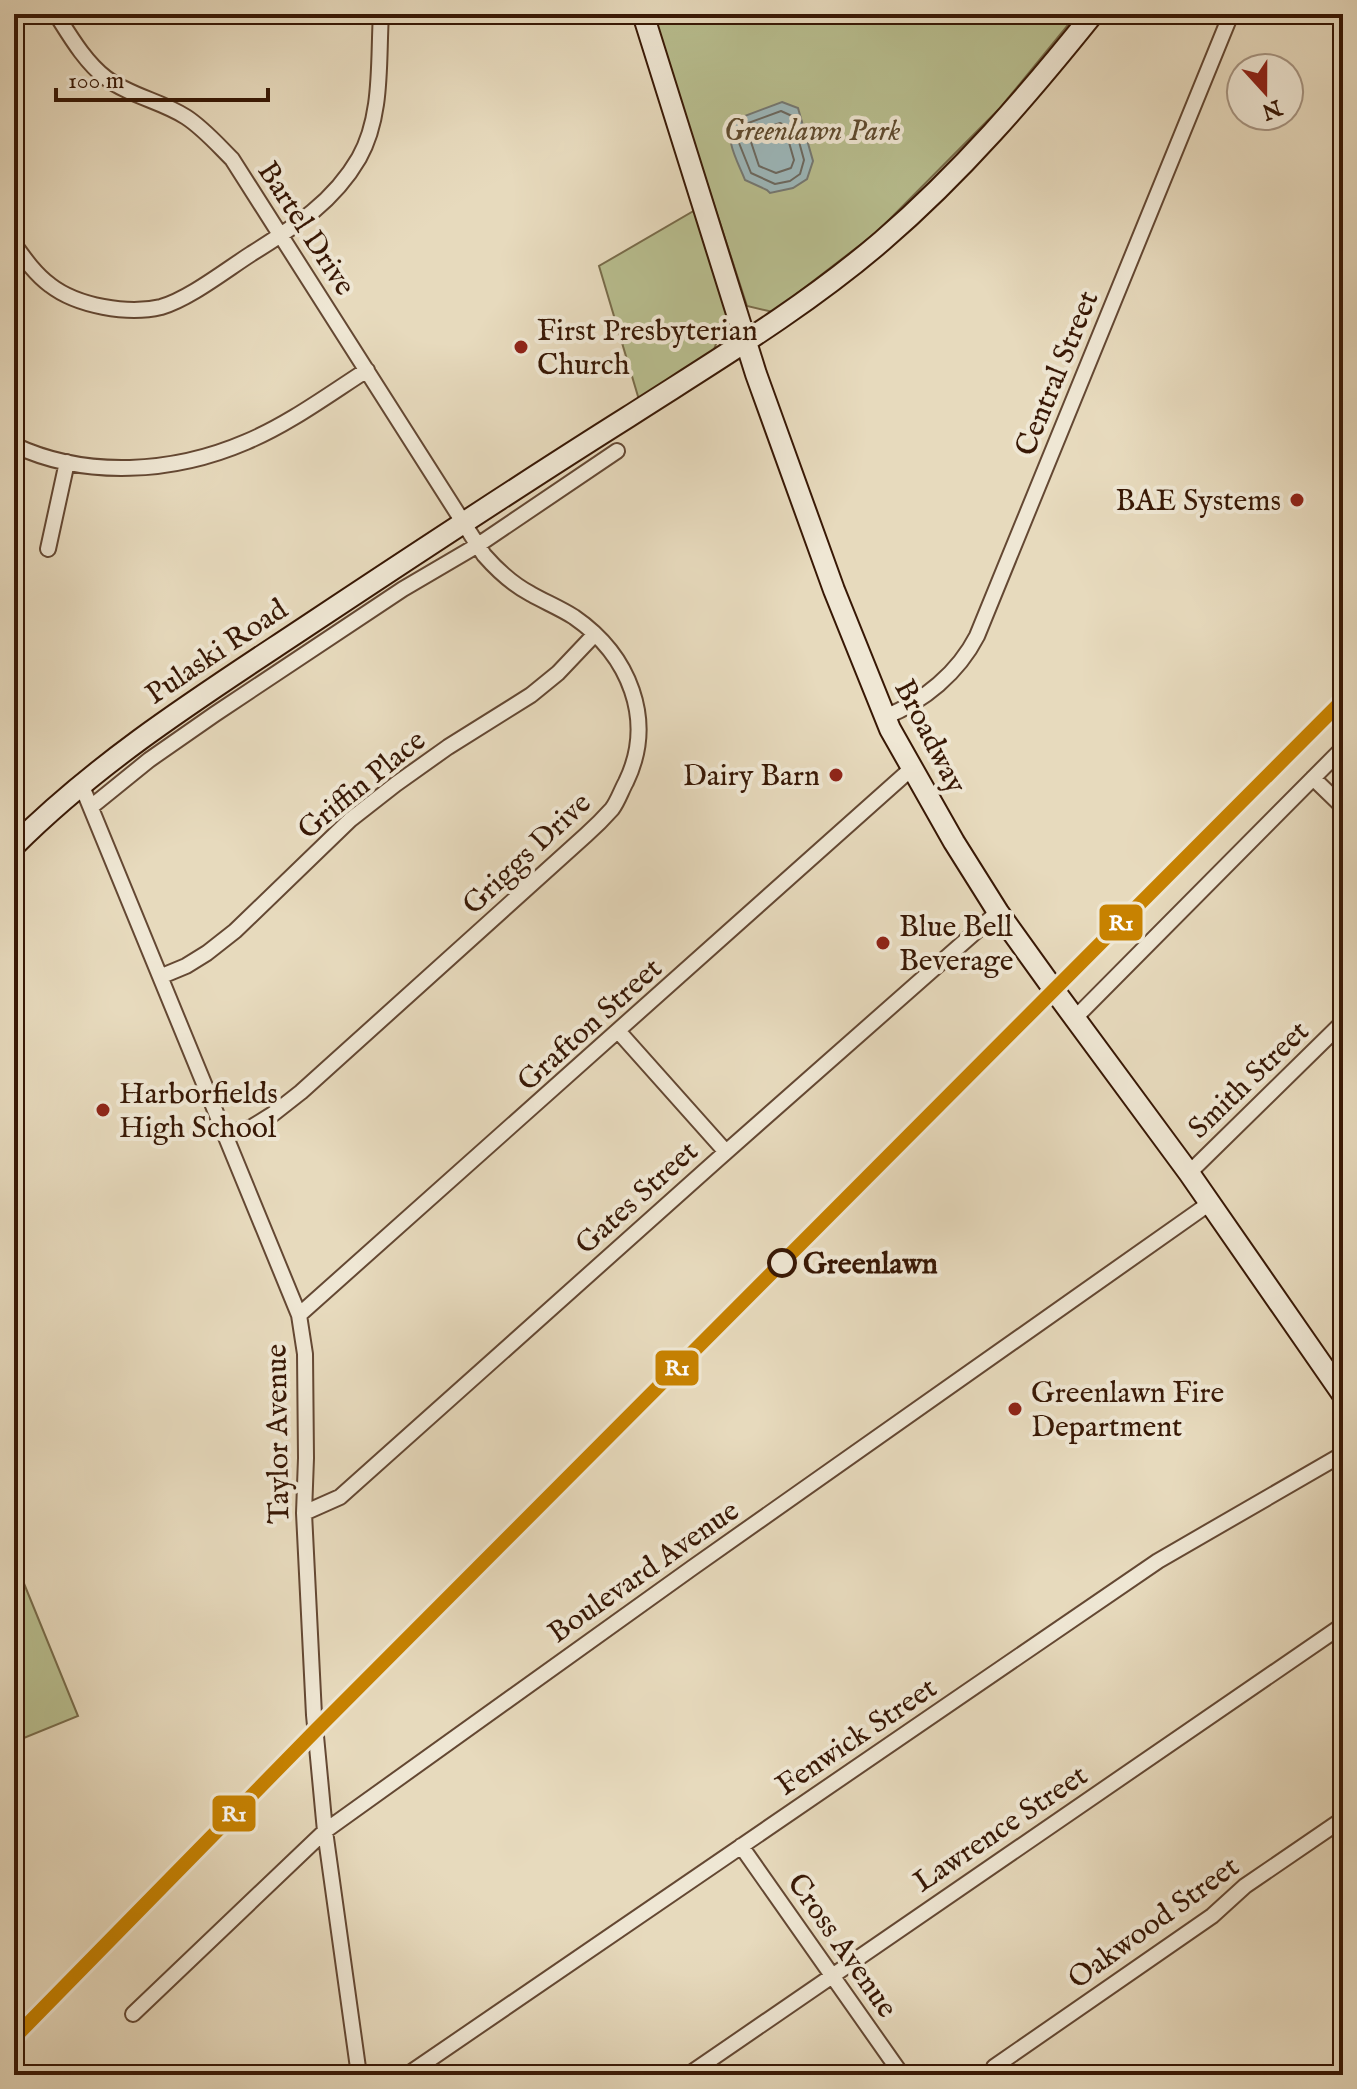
<svg xmlns="http://www.w3.org/2000/svg" width="1357" height="2089" font-family="'IM FELL English',serif">
<style>
.green{fill:#b8be8f;stroke:#786b4a;stroke-width:2}
.water{fill:#9cb8bc;stroke:#747873;stroke-width:2}
.lines{fill:none;stroke-linecap:round;stroke-linejoin:round}
.shore{stroke:#6a6860;stroke-width:2}
.street-casing{stroke:#644833;stroke-width:18}
.secondary-casing{stroke:#381805;stroke-width:24}
.street{stroke:#efe7d4;stroke-width:14}
.secondary{stroke:#efe7d4;stroke-width:20}
.rail-1-casing{stroke:#efe7d4;stroke-width:20}
.rail-1{stroke:#c78201;stroke-width:14}
.poi-dot{fill:#8f2418;stroke:#efe7d4;stroke-width:3}
.stop-dot{fill:#efe7d4;stroke:#381805;stroke-width:4}
.labels{text-anchor:middle;stroke-width:8;stroke-linejoin:round;paint-order:stroke}
.park-label{font-size:30px;font-style:italic;fill:#5e4a2e;stroke:#efe7d4}
.street-label{font-size:30px;fill:#381805;stroke:#efe7d4}
.poi-label{font-size:30px;fill:#381805;stroke:#efe7d4;text-anchor:start}
.stop-label{font-size:30px;font-weight:bold;fill:#381805;stroke:#efe7d4;text-anchor:start}
.line-badge{stroke:#efe7d4;stroke-width:3}
.badge-label{font-size:22px;text-anchor:middle;font-weight:bold;fill:#fff}
</style>
<rect width="100%" height="100%" fill="#e7dabd"/>
<filter id="stains"><feTurbulence type="fractalNoise" baseFrequency=".0025" numOctaves="4"/><feColorMatrix values="0 0 0 0 .2 0 0 0 0 .09 0 0 0 0 .02 0 0 0 .5 -.17"/></filter>
<radialGradient id="worn" r=".72"><stop offset=".6" stop-color="#630" stop-opacity="0"/><stop offset="1" stop-color="#630" stop-opacity=".3"/></radialGradient>
<path class="green" d="M652,14H1077L1000,108L877,232L773,312L747,306Z
M697,209L728,310L711,358L640,403L599,266Z
M14,1559L78,1716L14,1742Z"/>
<path class="water" d="M782,102L798,108L813,161L807,179L793,188L770,193L767,190L745,180C738,162 723,138 734,120Z"/>
<g class="lines">
<path class="shore" d="M781,111L792,116L804,160L800,174L790,181L775,184L751,173L739,143L737,131L740,126Z
M780,123L784,125L794,160L791,168L776,173L759,166L749,136L751,133Z"/>
<defs>
<path id="street" d="M56,14C70,36 85,62 106,78C130,96 161,101 186,117C203,128 217,144 232,159L484,555C498,571 512,584 531,594C545,602 560,608 574,617C629,655 656,720 626,782C621,791 618,801 612,809C604,818 595,827 586,835L301,1092L273,1114L252,1127L225,1134
M14,244C24,258 35,274 50,285C77,306 128,315 161,307C189,299 226,270 251,254C294,227 333,203 359,158C383,116 378,61 381,14
M14,445C86,479 174,473 246,442C289,424 328,395 367,370
M48,549L67,462
M885,717C924,701 958,673 977,636L1231,14
M1313,778L1343,807
M81,784L299,1315L305,1354L306,1458L304,1513L314,1715L325,1831L359,2075
M91,807L149,760L215,714L403,589L478,545L617,451
M162,976L186,966L207,953L235,931L350,820L396,784L448,747L531,695L558,673L595,634
M1075,1018L1343,748
M619,1032L726,1152
M1189,1173L1343,1022
M299,1315L911,769
M304,1513L340,1497L717,1160L998,912
M741,1846L902,2075
M133,2014L325,1831L692,1568L1210,1203
M994,2067L1212,1916L1245,1886L1343,1819
M407,2075L1158,1561L1343,1454
M688,2075L1343,1625"/>
<path id="secondary" d="M643,14L756,374L834,590L890,729L954,842L998,912L1054,990L1189,1173L1343,1395
M14,846C104,756 211,690 316,620C420,551 523,483 628,417C715,361 804,308 882,241C961,173 1028,95 1093,14"/>
</defs>
<use href="#street" class="street-casing"/>
<use href="#secondary" class="secondary-casing"/>
<use href="#street" class="street"/>
<use href="#secondary" class="secondary"/>
<defs>
<path id="rail-1" d="M14,2038L315,1731L1343,700"/>
</defs>
<use href="#rail-1" class="rail-1-casing"/>
<use href="#rail-1" class="rail-1"/>
</g>
<g class="poi-dot">
<circle cx="521" cy="347" r="8"/>
<circle cx="1297" cy="500" r="8"/>
<circle cx="836" cy="775" r="8"/>
<circle cx="883" cy="943" r="8"/>
<circle cx="103" cy="1110" r="8"/>
<circle cx="1015" cy="1409" r="8"/>
</g>
<circle class="stop-dot" cx="782" cy="1263" r="13"/>
<g class="labels">
<g class="park-label">
<text x="812" y="140">Greenlawn Park</text>
</g>
<g class="street-label">
<text transform="translate(307 228) rotate(57)" y="10">Bartel Drive</text>
<text transform="translate(1056 373) rotate(-68)" y="10">Central Street</text>
<text transform="translate(216 651) rotate(-34)" y="10">Pulaski Road</text>
<text transform="translate(931 736) rotate(63)" y="10">Broadway</text>
<text transform="translate(361 784) rotate(-39)" y="10">Griffin Place</text>
<text transform="translate(526 853) rotate(-43)" y="10">Griggs Drive</text>
<text transform="translate(589 1024) rotate(-42)" y="10">Grafton Street</text>
<text transform="translate(1248 1079) rotate(-44)" y="10">Smith Street</text>
<text transform="translate(636 1197) rotate(-42)" y="10">Gates Street</text>
<text transform="translate(277 1434) rotate(-91)" y="10">Taylor Avenue</text>
<text transform="translate(643 1571) rotate(-35)" y="10">Boulevard Avenue</text>
<text transform="translate(856 1736) rotate(-34)" y="10">Fenwick Street</text>
<text transform="translate(1000 1828) rotate(-34)" y="10">Lawrence Street</text>
<text transform="translate(1153 1922) rotate(-36)" y="10">Oakwood Street</text>
<text transform="translate(843 1945) rotate(55)" y="10">Cross Avenue</text>
</g>
<g class="poi-label">
<text x="537" y="340">First Presbyterian<tspan x="537" dy="34">Church</tspan></text>
<text x="1281" y="510" text-anchor="end">BAE Systems</text>
<text x="820" y="785" text-anchor="end">Dairy Barn</text>
<text x="899" y="936">Blue Bell<tspan x="899" dy="34">Beverage</tspan></text>
<text x="119" y="1103">Harborfields<tspan x="119" dy="34">High School</tspan></text>
<text x="1031" y="1402">Greenlawn Fire<tspan x="1031" dy="34">Department</tspan></text>
</g>
<g class="stop-label">
<text x="803" y="1273">Greenlawn</text>
</g>
</g>
<g class="line-badge">
<rect x="1098" y="903" width="46" height="39" rx="8" fill="#c78201"/>
<rect x="654" y="1349" width="46" height="38" rx="8" fill="#c78201"/>
<rect x="211" y="1794" width="46" height="39" rx="8" fill="#c78201"/>
</g>
<g class="badge-label">
<text x="1121" y="930">R1</text>
<text x="677" y="1375">R1</text>
<text x="234" y="1821">R1</text>
</g>
<rect width="1357" height="2089" fill="none" stroke="#e7dabd" stroke-width="48"/>
<rect x="16" y="16" width="1325" height="2057" fill="none" stroke="#381805" stroke-width="4"/>
<rect x="24" y="24" width="1309" height="2041" fill="none" stroke="#381805" stroke-width="2"/>
<g transform="translate(1265 92) rotate(159)"><circle r="38" fill="#efe7d4" stroke="#a69481" stroke-width="2"/>
<path d="M0-6L14 30L0 20L-14 30Z" fill="#8f2418"/>
<text y="-12" font-size="22" font-weight="bold" text-anchor="middle" fill="#381805">N</text>
</g>
<path d="M56 88v12h212v-12" fill="none" stroke="#381805" stroke-width="4"/>
<text x="68" y="88" font-size="24" fill="#381805" stroke="#efe7d4" stroke-width="6" paint-order="stroke">100 m</text>
<rect width="100%" height="100%" filter="url(#stains)"/>
<rect width="100%" height="100%" fill="url(#worn)"/>
</svg>
